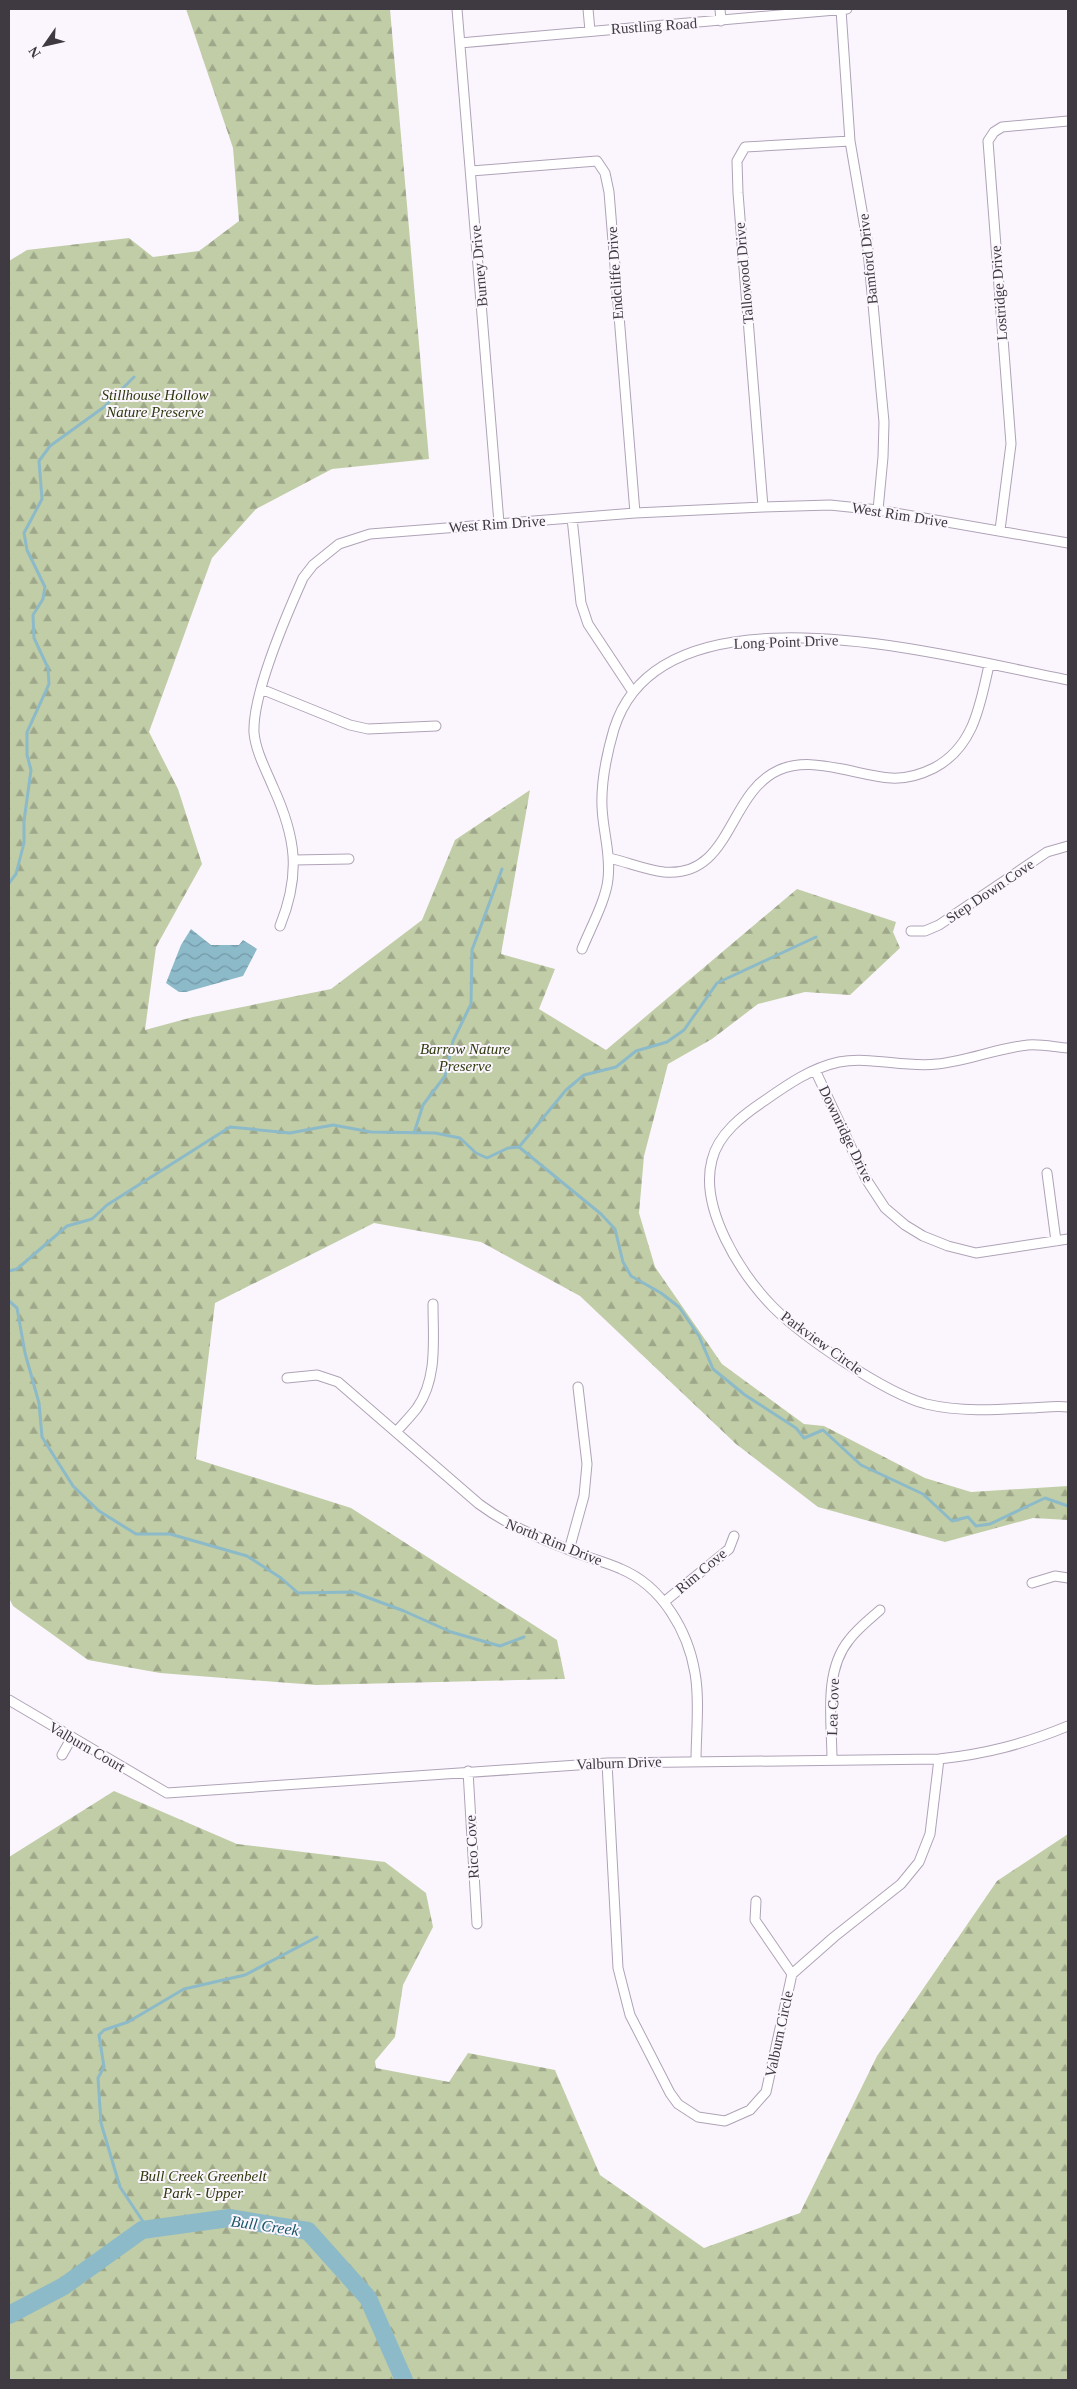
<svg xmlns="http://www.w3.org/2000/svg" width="1077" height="2389" font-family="'Times New Roman',serif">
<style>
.forest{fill:url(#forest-firs)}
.water{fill:url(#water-waves)}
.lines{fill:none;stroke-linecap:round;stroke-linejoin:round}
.stream{stroke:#8cbac9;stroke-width:3}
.river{stroke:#8cbac9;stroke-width:18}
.street-casing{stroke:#afa3b7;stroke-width:11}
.street{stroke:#fff;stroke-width:9}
.labels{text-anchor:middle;stroke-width:4;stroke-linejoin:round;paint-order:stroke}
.street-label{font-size:15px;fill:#3f3a42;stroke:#fbf6fe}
.park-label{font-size:15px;font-style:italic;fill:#2e390c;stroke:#fbf6fe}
.water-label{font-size:16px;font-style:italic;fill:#195768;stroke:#fbf6fe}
</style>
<defs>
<pattern id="forest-firs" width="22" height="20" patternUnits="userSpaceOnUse" patternTransform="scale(1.25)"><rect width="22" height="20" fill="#c1cda6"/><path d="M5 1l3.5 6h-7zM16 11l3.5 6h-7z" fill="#9ea789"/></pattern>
<pattern id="water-waves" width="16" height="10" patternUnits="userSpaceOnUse" patternTransform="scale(1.25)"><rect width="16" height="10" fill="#8cbac9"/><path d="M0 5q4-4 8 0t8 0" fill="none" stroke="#7498a5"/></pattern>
</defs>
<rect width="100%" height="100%" fill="#fbf6fe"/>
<path class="forest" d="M186,9H390L429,459L332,469L256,509L212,558L149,732L178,789L202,864L156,947L145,1030L193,1017L331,989L422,920L455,840L530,790L501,954L555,969L539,1009L606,1050L797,889L896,922L893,932L900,948L850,995L805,992L758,1004L712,1039L668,1064L644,1156L639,1213L655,1267L722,1364L804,1424L824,1426L925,1478L971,1492L1068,1486V1520L1033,1518L945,1542L818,1507L736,1444L580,1296L481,1242L374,1223L215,1303L196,1459L351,1508L557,1640L565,1679L316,1685L160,1673L88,1660L13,1606L9,1598V261L27,250L129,238L153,257L199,251L239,221L233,148Z
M114,1791L237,1844L385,1862L426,1893L433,1927L403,1985L395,2037L375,2061L376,2068L449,2082L468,2053L555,2070L600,2175L704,2248L800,2213L877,2056L997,1881L1068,1834V2380H9V1857Z"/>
<path class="water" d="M191,929L211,945H239L243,940L257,949L243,976L186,992H179L166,983L181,945Z"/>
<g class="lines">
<path class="stream" d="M9,883L16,874L24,843V821L31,770L27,755V732L49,684L48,668L34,638L33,615L43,599L45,587L27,550L24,533L42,499L39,461L50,446L104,407L134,377
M414,1133L423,1105L445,1076L453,1041L471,1004L472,950L502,869
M519,1147L566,1090L584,1075L616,1067L636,1051L667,1042L684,1030L717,983L816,937
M9,1271L17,1269L67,1226L92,1219L107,1205L230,1127L290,1133L333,1125L371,1132L435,1133L460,1138L476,1153L487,1158L508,1148L519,1147L601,1214L615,1229L623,1262L631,1276L661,1293L679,1307L699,1336L713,1369L745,1395L796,1428L804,1438L823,1430L861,1465L923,1494L952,1521L968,1517L976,1526L990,1524L1045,1498L1068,1506
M9,1301L17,1308L25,1353L39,1403L42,1437L73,1486L99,1511L136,1534H170L247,1556L281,1578L298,1593L353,1592L404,1611L451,1632L500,1646L524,1637
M148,2229L120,2187L101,2123L98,2078L104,2067L99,2035L104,2030L128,2022L184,1989L245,1975L317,1937"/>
<path class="river" d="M9,2315L64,2286L142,2230L229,2218L308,2231L368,2298L404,2380"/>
<defs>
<path id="street" d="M457,9L499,523
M588,9L590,31
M720,9L721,21
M841,10L850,141L867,240L884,422L883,457L878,510
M460,43L847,9
M471,171L597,161L605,173L609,192L635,513
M763,507L738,193L737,161L745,147L850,141
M572,518L581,603L588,624L633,692
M1000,530L1011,444L988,141L994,132L1002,127L1068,121
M261,689L350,725L368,729L436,726
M609,858C627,862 646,870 664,872C732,878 727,793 779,770C800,761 821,765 842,769C858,772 875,777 891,778C907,779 920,775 934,768C974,747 980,705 989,665
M294,860L349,859
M280,926C301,874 296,837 273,787C266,770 256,752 254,733C252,694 286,616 303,578L313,565L339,544L370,534L635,513L763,507L830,505L878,510L1068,543
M911,931H925L939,925L1047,852L1068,846
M582,949C590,929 606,900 608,879C611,854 603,832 602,807C601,783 607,753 614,729C662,574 956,659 1068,680
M1068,1048C1055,1047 1041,1044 1028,1045C997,1048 968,1061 937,1064C905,1068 870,1056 839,1062C811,1068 787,1085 764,1101C743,1115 718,1134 712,1160C699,1208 740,1273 773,1307C803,1337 885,1393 926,1404C960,1412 994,1410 1028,1408C1041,1408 1055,1405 1068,1407
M815,1070L866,1179L885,1208L905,1225L923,1236L948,1246L976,1253L1068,1239
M1047,1173L1056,1241
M287,1378L317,1375L338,1382L479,1504C506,1524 536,1537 567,1549C584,1557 603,1561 621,1569C662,1586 688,1631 695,1673C700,1701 696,1733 696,1761
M396,1432C403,1424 411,1416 417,1408C438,1378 433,1339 433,1304
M569,1550L584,1496L587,1464L578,1387
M1032,1583L1055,1576L1068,1578
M664,1602L729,1549L734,1536
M9,1700L167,1793L607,1763L939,1759C986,1754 1024,1744 1068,1726
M62,1755L71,1739
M832,1760C832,1722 823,1672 849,1640C858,1628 870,1619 880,1610
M607,1763L618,1968L630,2015L670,2093L678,2104L698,2117L725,2121L750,2110L766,2092L792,1974L834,1937L901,1884L919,1862L930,1834L939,1759
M468,1771L477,1924
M756,1901L755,1920L792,1974"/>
</defs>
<use href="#street" class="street-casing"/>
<use href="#street" class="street"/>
</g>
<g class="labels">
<g class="street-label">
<text transform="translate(654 26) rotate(-4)" y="5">Rustling Road</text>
<text transform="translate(868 259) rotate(-96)" y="5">Bamford Drive</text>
<text transform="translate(479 266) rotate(-95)" y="5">Burney Drive</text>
<text transform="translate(615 273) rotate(-94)" y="5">Endcliffe Drive</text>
<text transform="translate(744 273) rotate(-95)" y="5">Tallowood Drive</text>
<text transform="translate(999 293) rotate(-94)" y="5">Lostridge Drive</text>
<text transform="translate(900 515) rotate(9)" y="5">West Rim Drive</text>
<text transform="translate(497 524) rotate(-4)" y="5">West Rim Drive</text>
<text transform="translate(786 642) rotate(-2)" y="5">Long Point Drive</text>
<text transform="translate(990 891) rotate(-34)" y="5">Step Down Cove</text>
<text transform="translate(846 1134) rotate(64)" y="5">Downridge Drive</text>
<text transform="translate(822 1343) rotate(36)" y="5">Parkview Circle</text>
<text transform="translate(554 1542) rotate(22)" y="5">North Rim Drive</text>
<text transform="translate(701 1571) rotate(-40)" y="5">Rim Cove</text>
<text transform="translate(833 1707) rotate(-88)" y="5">Lea Cove</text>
<text transform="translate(87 1747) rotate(30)" y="5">Valburn Court</text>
<text transform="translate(619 1763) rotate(-2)" y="5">Valburn Drive</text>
<text transform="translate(472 1847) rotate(-93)" y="5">Rico Cove</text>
<text transform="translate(779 2034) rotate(-78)" y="5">Valburn Circle</text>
</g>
<g class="park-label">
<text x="155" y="400">Stillhouse Hollow<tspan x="155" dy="17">Nature Preserve</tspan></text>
<text x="465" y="1054">Barrow Nature<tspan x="465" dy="17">Preserve</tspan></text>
<text x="203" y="2181">Bull Creek Greenbelt<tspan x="203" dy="17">Park - Upper</tspan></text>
</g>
<g class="water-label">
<text transform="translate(265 2225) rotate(8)" y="6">Bull Creek</text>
</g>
</g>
<rect width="1077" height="2389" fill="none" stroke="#3f3a42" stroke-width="20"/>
<g transform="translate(45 45) rotate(236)" stroke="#fbf6fe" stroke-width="4" paint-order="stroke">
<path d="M0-4L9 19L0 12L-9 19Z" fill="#3f3a42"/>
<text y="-8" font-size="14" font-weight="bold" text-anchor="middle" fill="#3f3a42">N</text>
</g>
</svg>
